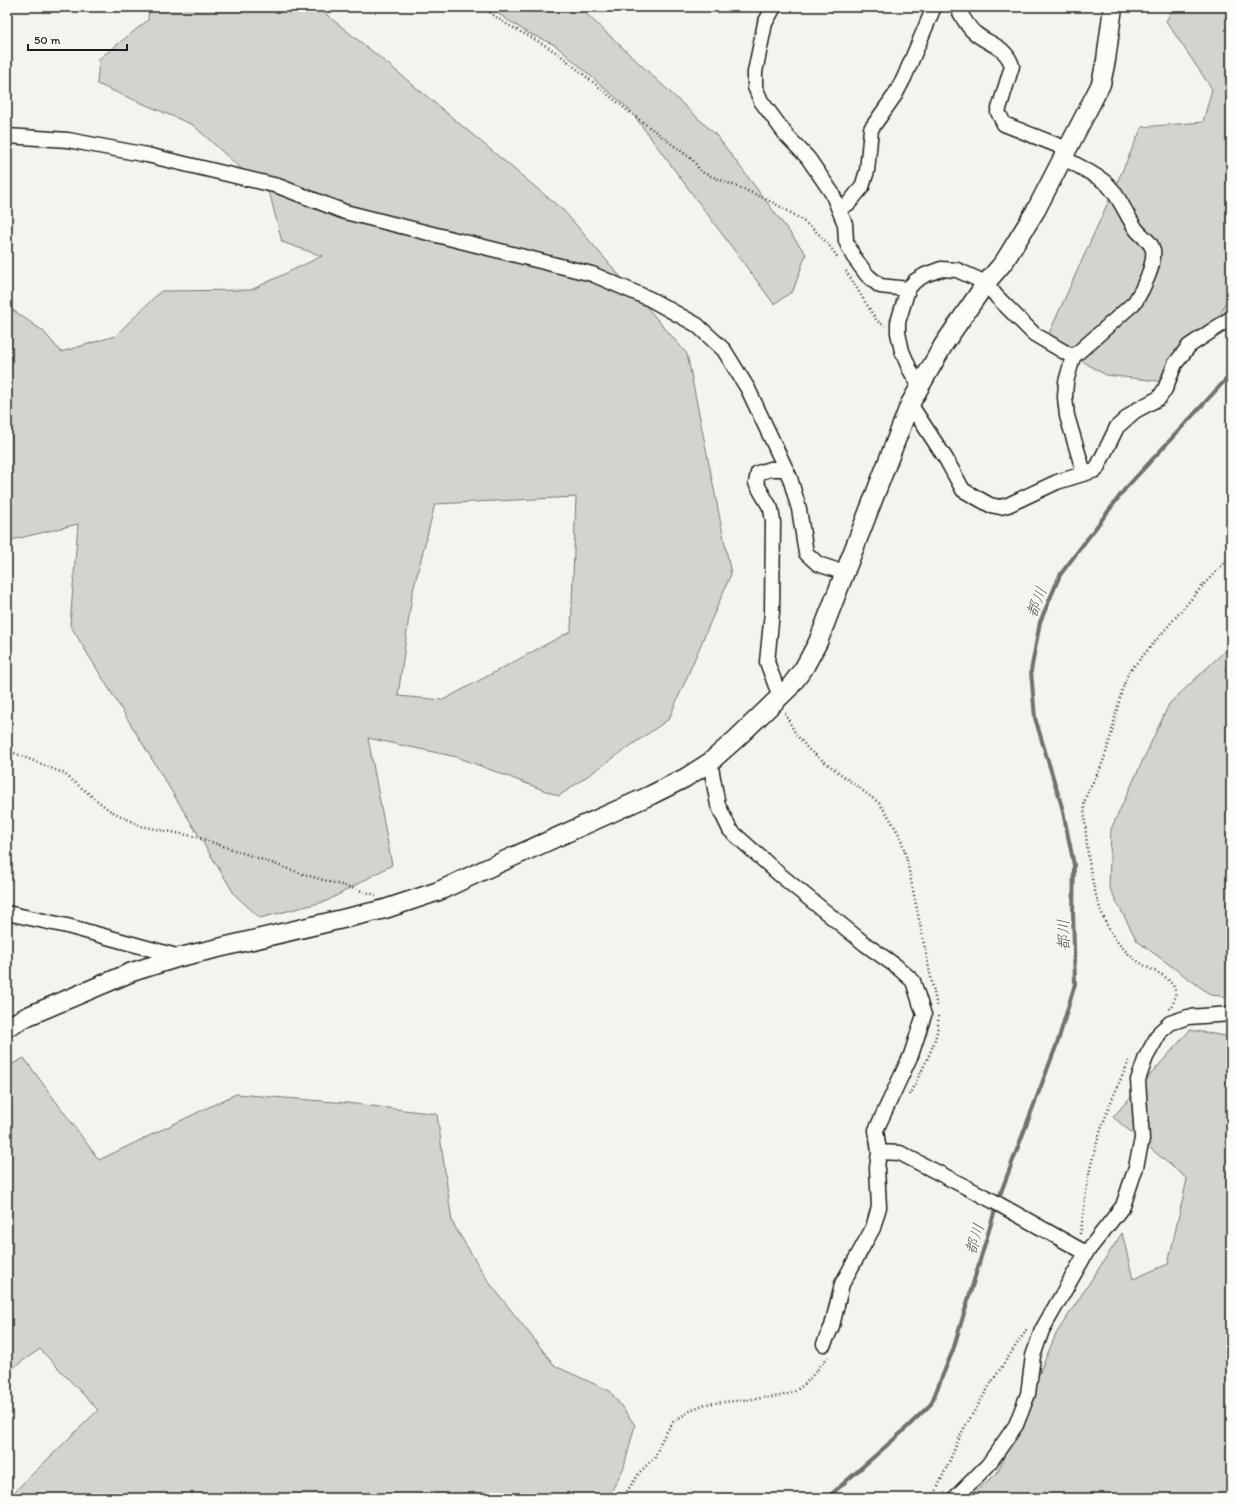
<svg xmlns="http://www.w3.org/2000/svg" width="1238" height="1505" font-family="Itim,'Klee One',sans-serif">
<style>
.green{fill:#d4d3cf;stroke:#787876;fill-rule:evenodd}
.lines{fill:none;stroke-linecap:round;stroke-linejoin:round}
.stream{stroke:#72716f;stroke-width:4}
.minor-casing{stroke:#1c1c1c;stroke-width:17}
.tertiary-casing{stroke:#1c1c1c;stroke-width:21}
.path{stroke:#1c1c1c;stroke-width:2.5;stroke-dasharray:1 3;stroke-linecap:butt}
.minor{stroke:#fdfcf7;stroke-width:14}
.tertiary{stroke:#fdfcf7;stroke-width:18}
.labels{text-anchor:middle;stroke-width:3;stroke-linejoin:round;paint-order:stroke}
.water-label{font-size:16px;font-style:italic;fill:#5c5c5a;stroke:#fdfcf7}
</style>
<rect width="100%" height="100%" fill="#f4f3ee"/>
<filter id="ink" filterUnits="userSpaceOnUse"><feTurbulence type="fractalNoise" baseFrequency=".025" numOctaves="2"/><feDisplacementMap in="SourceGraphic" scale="8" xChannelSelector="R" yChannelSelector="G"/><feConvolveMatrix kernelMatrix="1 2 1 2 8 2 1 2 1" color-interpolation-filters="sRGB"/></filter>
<g filter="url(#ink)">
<path class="green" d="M149,7H317L388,64L564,211L687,354L731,574L669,719L559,796L457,757L368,738L392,865L327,901L260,918L235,895L70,625L78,524L7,541V306L43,331L61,352L115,336L161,291L251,290L322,256L282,242L270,195L193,125L97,84L99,59L148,20ZM576,497L571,631L443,700L398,696L412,595L435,504Z
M491,7H579L717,136L806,254L793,291L774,304L630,110L555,45L528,33L497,13Z
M1174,7H1231V288L1218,322L1166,382L1106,375L1046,340L1142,127L1203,122L1212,89L1166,21Z
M1231,645V997L1211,995L1137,941L1109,887L1111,829L1169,704Z
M1190,1030L1231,1037V1498H968L997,1473L1056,1334L1122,1233L1133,1279L1168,1264L1187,1179L1113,1117Z
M24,1058L99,1160L236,1094L347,1103L437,1114L452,1222L488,1281L555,1366L610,1391L635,1425L624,1467L608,1498H8L98,1410L40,1349L7,1372V1067Z"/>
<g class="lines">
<path class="stream" d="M998,1200L1058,1041L1075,984L1073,912L1074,865L1062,807L1035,718L1031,671L1040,622L1060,575L1125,489L1231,374
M827,1498L901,1433L931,1404L953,1350L996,1207"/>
<defs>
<path id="minor" d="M774,7L765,23L755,72V87L761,101L787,136L808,158L832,193L845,224L846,241L853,256L867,275L880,286L908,289
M957,7C962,16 967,27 975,33C989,45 1006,46 1012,66L998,112L1004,124L1067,149
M7,136L68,140L147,155L278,186L345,212L592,274L650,299L697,325L724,350L748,389L790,478L799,509L806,553L818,564L845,573
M1064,158C1074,164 1101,177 1108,185C1120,197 1126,215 1136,229C1141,236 1151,241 1153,250C1155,265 1143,289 1135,302L1073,357L1066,382L1065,397L1067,416L1084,473
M839,209L849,203L862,187L867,171L871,129L895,95L904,78L934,7
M920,387L910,370L902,351L898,333V322L908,289L915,281L925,275L941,269L957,270L986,283L997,297L1034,334L1073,357
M910,404L946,459L963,490L990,505L1000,507L1008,505L1057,482L1096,470L1117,427L1135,411L1159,398L1165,389L1175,364L1189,346L1231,318
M780,697L767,662L772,612L773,522L771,509L756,483L758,473L770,469H786
M710,762L718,805L730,830L779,874L865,944L896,966L913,981L924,1015L911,1055L876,1130L879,1152L877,1168L879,1207L873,1228L842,1284L832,1326L824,1344
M7,913L67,926L180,957
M879,1152L900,1153L993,1201L1086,1253
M955,1498L988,1465L1016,1425L1028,1394L1033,1356L1042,1330L1086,1253L1123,1206L1136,1167L1142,1139L1138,1080L1146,1057L1160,1032L1170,1023L1188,1017L1231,1014"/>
<path id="tertiary" d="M7,1027L28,1016L132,972L180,957L385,909L439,891L488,868L651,795L685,778L710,762L736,739L789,688L804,668L818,642L910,404L944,344L986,283L1004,262L1036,210L1101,84L1106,60L1113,7"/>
</defs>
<use href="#minor" class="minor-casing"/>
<use href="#tertiary" class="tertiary-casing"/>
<path class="path" d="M484,7C506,28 535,37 560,55L628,111L693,160L701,172C751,193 808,210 838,258
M846,271L877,321L885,326
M785,713L795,733L809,750L879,803L889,817L900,836L906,856L937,1007
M7,750L63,773L109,810L141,826L197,837L306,875L376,895
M1169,1009C1175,1002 1178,992 1172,984C1165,974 1152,971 1142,964C1124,953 1110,935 1103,916C1091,886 1087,853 1085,821C1085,814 1083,806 1085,800C1088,787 1098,776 1102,764C1114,734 1116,701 1129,672L1205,583L1231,556
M909,1095C919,1075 941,1039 938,1016
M1080,1234C1084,1214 1085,1194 1089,1174C1097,1135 1112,1097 1129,1061
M622,1498L641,1471L655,1457L661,1441L673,1422L693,1409L705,1404L781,1396L794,1392L806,1383L828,1357
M933,1498L963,1430L993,1380L1027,1329"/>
<use href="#minor" class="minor"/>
<use href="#tertiary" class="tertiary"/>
</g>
</g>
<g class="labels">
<g class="water-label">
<text transform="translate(1036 602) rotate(-69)" y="6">都川</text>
<text transform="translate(1063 935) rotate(-91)" y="6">都川</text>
<text transform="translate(974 1239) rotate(-73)" y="6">都川</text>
</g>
</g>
<rect width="1238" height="1505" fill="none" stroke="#fdfcf7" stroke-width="24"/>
<rect x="12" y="12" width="1214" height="1481" fill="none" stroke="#1c1c1c" stroke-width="1.5" filter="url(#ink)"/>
<path d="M28 44v6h99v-6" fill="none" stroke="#1c1c1c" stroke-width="2"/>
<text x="34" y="44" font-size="12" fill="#1c1c1c" stroke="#fdfcf7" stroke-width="3" paint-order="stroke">50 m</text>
</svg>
